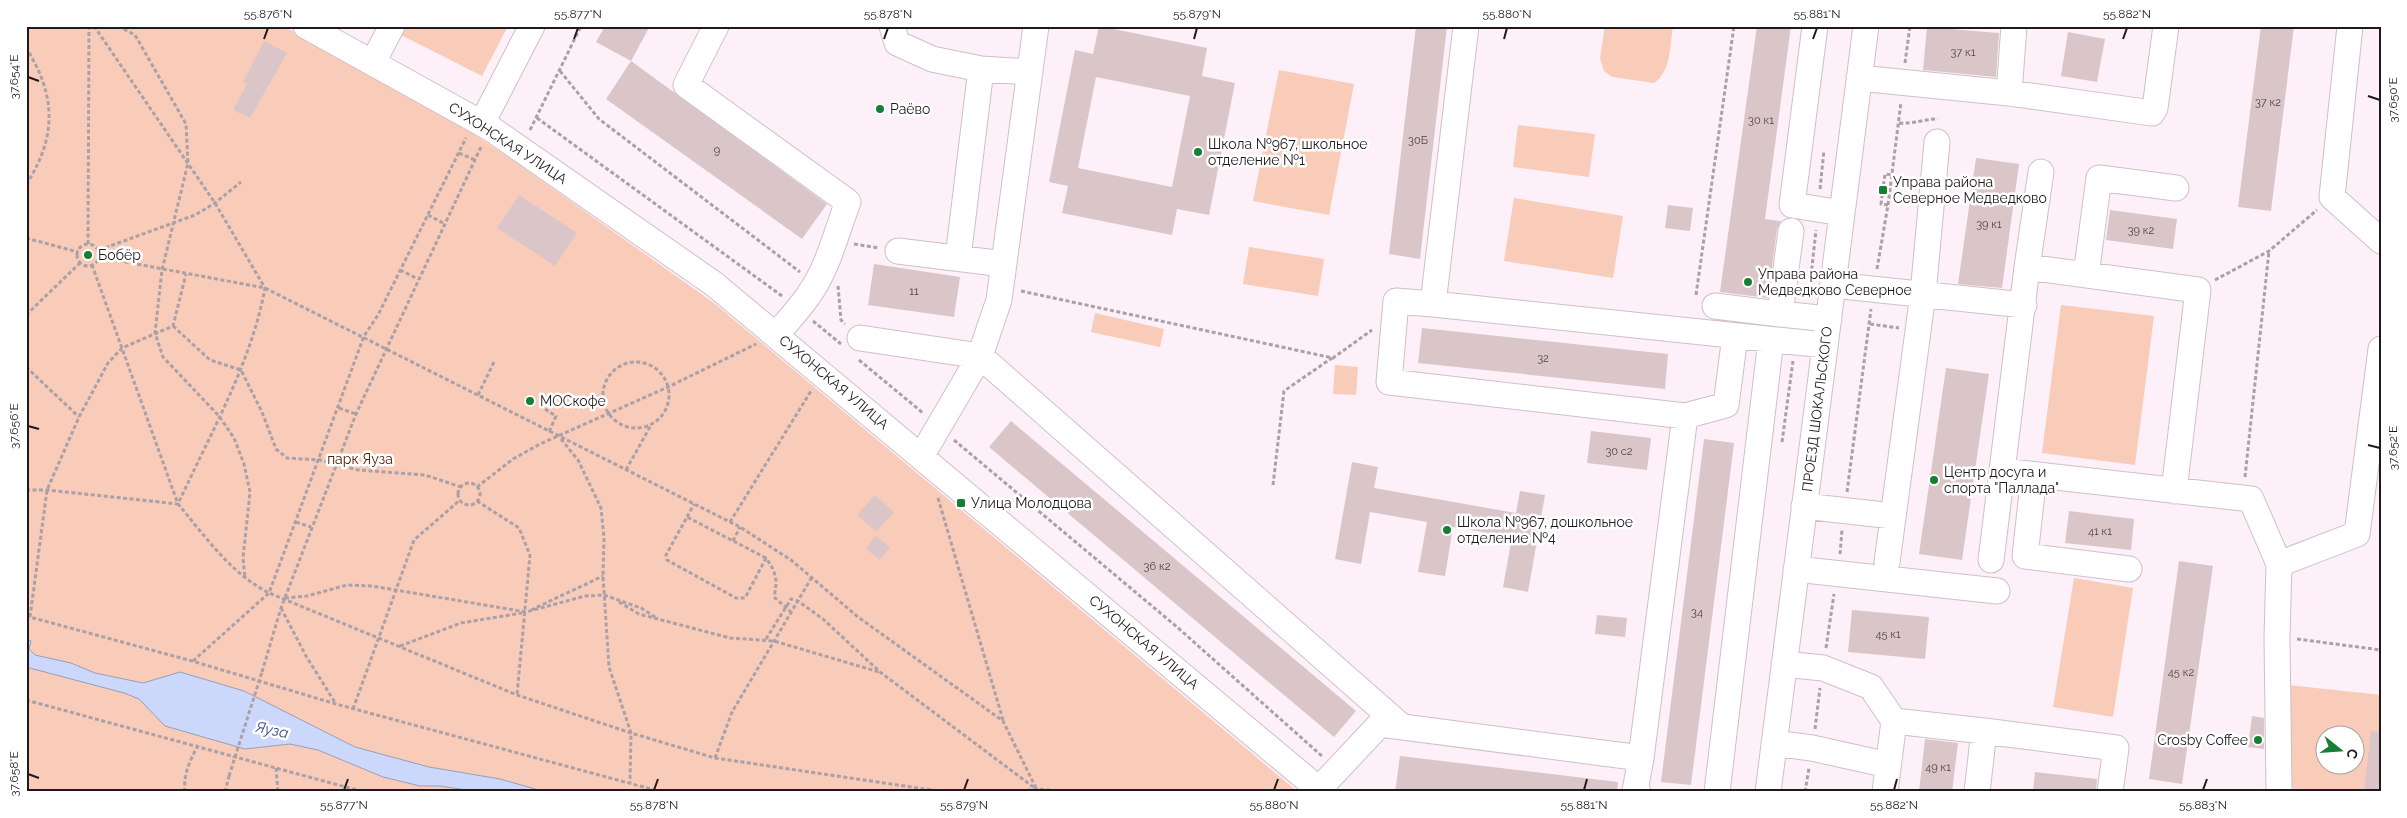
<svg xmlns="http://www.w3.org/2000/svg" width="2407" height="818" font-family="Raleway,sans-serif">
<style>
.green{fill:#f8ccb8;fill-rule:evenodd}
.water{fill:#cbd8fc;stroke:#979fb9}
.building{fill:#dac6c8;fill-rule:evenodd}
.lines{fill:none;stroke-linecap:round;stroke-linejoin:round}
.minor-casing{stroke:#cfbfc9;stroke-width:27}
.path{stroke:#aba0a7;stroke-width:3;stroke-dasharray:4 2.5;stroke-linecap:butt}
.minor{stroke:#fff;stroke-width:25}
.path-bridge{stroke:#aba0a7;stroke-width:3;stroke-dasharray:4 2.5;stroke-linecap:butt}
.ticks{fill:none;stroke:#1f191d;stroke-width:2}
.poi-dot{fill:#177f33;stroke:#fff;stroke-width:2}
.labels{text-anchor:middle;stroke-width:5;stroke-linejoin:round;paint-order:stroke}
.number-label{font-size:11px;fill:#4e4448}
.poi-label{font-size:14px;fill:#1f191d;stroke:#fff;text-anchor:start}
.street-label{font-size:14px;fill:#1f191d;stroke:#fff}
.park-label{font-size:14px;fill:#4a210b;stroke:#fff}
.water-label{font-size:15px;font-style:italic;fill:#3a4c93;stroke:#fff}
.neatline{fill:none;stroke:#1f191d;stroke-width:2}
.ticks-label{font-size:12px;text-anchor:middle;fill:#1f191d}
</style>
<rect width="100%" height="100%" fill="#fdf0f9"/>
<path class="green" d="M26,26H283L425,102L511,159L714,303L1298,792H26Z
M401,26H508L482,76L397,33Z
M1605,26H1673C1670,45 1671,72 1654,83L1612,77L1604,71L1600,58Z
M1279,70L1354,84L1329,215L1253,201Z
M1518,125L1595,134L1589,177L1513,167Z
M1514,198L1623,216L1613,278L1504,261Z
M1249,247L1324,259L1318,296L1243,284Z
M2061,305L2154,316L2135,465L2042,453Z
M1095,313L1164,329L1160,347L1091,332Z
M1335,365L1358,367L1356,395L1333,394Z
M2074,578L2133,588L2113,717L2053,707Z
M2288,685L2381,695V792H2297L2290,785ZM2324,736H2354V766H2324Z"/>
<path class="water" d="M26,639L31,641L29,649L35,655L71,663L95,673L143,683L180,672L244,691L355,747L429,767L500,779L546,792H479L440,786H420L383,777L318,750L290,744L245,749L165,726L139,699L124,693L26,667Z"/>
<path class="building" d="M605,26H650L631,61L596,42Z
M1099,26L1207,48L1202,76L1235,83L1209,215L1177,209L1172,235L1062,213L1068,186L1049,182L1075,50L1093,54ZM1096,77L1190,96L1172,187L1078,168Z
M1416,26H1447L1420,259L1389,254Z
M1757,26H1791L1765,219L1781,221L1777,229L1768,298L1720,292Z
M2261,26H2294L2271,211L2238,207Z
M1927,27L1999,33L1996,77L1923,70Z
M2068,32L2105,39L2097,82L2061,76Z
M264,41L287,53L250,118L233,110L247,84L243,82Z
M631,61L827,204L802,239L606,99Z
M1976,158L2019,164L2002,288L1958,284Z
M519,195L577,233L555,266L497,228Z
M1668,205L1693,208L1690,231L1665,228Z
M2110,210L2177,219L2173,249L2106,240Z
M874,264L960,277L954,317L868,305Z
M1422,328L1668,354L1665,389L1418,363Z
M1946,368L1989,374L1962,560L1919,554Z
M1011,421L1356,711L1334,737L989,447Z
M1591,431L1651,438L1647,470L1587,463Z
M1704,439L1734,443L1691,785L1661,782Z
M1352,462L1378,467L1374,488L1516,513L1520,491L1545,495L1528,592L1503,587L1512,537L1453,527L1445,576L1418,572L1427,522L1370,512L1361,564L1335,559Z
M875,495L894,512L876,532L857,515Z
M2069,511L2134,519L2131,550L2065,543Z
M875,536L890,547L880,560L866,549Z
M2179,561L2213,566L2182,784L2149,779Z
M1852,610L1929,617L1925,659L1848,652Z
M1597,615L1627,618L1625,637L1595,634Z
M2252,716L2264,718V749L2248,747Z
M2371,731L2381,732V792H2364Z
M1925,739L1958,743L1952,792H1919Z
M1400,756L1618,782L1617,792H1395Z
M2035,772L2097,779L2096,792H2033Z"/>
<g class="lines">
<defs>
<path id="minor" d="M306,26L490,128L714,284L1322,792
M716,26L686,85L848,202C836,233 828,269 808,296C799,309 787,322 776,335
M892,26L897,43L932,59L981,69
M1036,26L999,300L980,356L1401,726
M1815,26L1792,205L1842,213
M2350,26L2332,197L2381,241
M373,62L392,26
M1859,78L2009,93L2014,26
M2009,93L2152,113L2155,108L2166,26
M482,123L532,26
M1791,231L1780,314L1829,319
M898,251L1004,264
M958,258L981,69L1030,72
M2027,267L2041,172
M2086,275L2099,178L2176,188
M1833,285L2024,305
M1433,304L1466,26
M1715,306L1780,314
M1735,336L1726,405L1685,416L1389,382L1396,301L1433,304L1825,345
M860,338L980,356L922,455
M2034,475L2025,556L2129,569
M2174,491L2198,290L2027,267L2002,471L2251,499L2279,564L2357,534L2381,349
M1804,506L1893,516
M1991,560L2002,471
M1887,562L1923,294L1937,142
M2279,564L2277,637L2279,792
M1796,569L1997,591
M1784,664L1823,668L1871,687L1894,721L1885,792
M1894,721L1984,731L1977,792
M1984,731L2116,748L2110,792
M1774,743L1812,748L1888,765
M1319,789L1380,724L1641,758L1685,416
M1638,792L1635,791L1641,758
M1717,792L1771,340
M1768,792L1866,26"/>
</defs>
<use href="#minor" class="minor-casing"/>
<path class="path" d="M94,26L215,203L265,288C251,364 210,434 178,504C205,536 230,573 269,593L517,695L631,733L715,758L945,792
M118,26L135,35L186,124L188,163L162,270L155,333L163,357L219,416L234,438L244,464L250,492L243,558L245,578
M26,47C32,58 39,70 43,82C56,120 47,152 26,185
M1905,63L1910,26
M560,71L599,119L800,272
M537,118L782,296
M1899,123C1915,124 1923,119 1938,119
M530,130L581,26
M459,153L475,160
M1820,189L1824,150
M1888,205L1881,204L1885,174L1892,175
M428,215L445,224
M26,238L78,252
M77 255a11 11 0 1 1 22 0a11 11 0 1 1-22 0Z
M88,244L89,26
M854,244L879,248
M99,250L195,215L215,203L241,182
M99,257L265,288L740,527L791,560L858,617L1003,721L1038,792
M1877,269L1888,205L1901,102
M400,270L418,279
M1811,276L1816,230
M2215,280L2269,251L2317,210
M838,286L841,320L845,324
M1021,291L1333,358L1372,330
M1696,295L1734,26
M26,315L80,263
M813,321L841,344
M1870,324L1899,328
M173,326L210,360L241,370L262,412L276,449L287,458L320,460L358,470L425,475L461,487
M859,360L923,413
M603 395a33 33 0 1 1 66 0a33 33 0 1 1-66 0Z
M26,367L79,417
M478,395L494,362
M339,408L356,414
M545,409L556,416L549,432
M561,439L578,460L601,508L604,538L603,576L609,667L631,733L630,782
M954,440L1177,627L1323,757
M1782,442L1793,361
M626,470L651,425
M2245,477L2269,251
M458 494a11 11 0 1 1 22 0a11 11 0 1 1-22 0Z
M1273,485L1284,391L1332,358
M477,487L513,459L540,444L668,387L756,344
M26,490H47L178,504L92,265
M1847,492L1871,309
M938,498L1003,720
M477,501L519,528L530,555L517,695
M687,517L694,504
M296,522L311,527
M730,522L811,391
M733,541L740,527
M1840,554L1842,530
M766,558L745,598H736L667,560L666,555L687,517L766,558C776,572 778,580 774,597L791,612
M285,598L307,596L347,585L372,586L526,612L585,596L604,595L641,608L655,617
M619,602L639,614L730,638L774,641L879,672
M281,608L306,656L336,704
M531,610L603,576
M26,616L192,661L336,704L662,792
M30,617L47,490L79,417L108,363L122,348L173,326L186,274
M766,639L791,599L798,601L823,619L880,672L1040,792
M2297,639L2381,650
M400,646L461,623L522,613
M1826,648L1834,594
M193,661L269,593L364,336L378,315L466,138
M262,672L281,608L356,414L481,147
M26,700L364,792
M353,709L414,540L460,500
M1815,729L1820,688
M715,758L732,712L812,577
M276,768L278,792
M185,792C183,774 190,761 198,745
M225,792L229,776
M1014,792L1036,789L1072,792
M1805,792L1809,768"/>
<use href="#minor" class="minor"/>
<path class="path-bridge" d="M229,776L262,672"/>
</g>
<path class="ticks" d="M264,39L268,28M574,39L578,28M884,39L888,28M1194,39L1197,28M1504,39L1507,28M1813,39L1817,28M2123,39L2127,28M28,77L39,81M2368,96L2380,100M28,426L39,429M2368,445L2380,448M28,774L39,778M344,790L348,779M654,790L658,779M964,790L968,779M1274,790L1278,779M1584,790L1587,779M1894,790L1897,779M2203,790L2207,779"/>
<g class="poi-dot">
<circle cx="880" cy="109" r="5"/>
<circle cx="1198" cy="152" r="5"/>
<rect x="1878" y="185" width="10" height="10" rx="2.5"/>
<circle cx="88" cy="255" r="5"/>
<circle cx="1748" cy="282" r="5"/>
<circle cx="530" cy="401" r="5"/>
<circle cx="1934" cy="480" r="5"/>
<rect x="956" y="498" width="10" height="10" rx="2.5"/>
<circle cx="1447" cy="530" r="5"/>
<circle cx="2258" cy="740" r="5"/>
</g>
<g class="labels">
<g class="number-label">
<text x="1963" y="56">37 к1</text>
<text x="2268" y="106">37 к2</text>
<text x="1761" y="124">30 к1</text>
<text x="1418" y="144">30Б</text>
<text x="717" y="154">9</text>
<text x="1989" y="228">39 к1</text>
<text x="2141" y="234">39 к2</text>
<text x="914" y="295">11</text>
<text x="1543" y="362">32</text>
<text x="1619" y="455">30 с2</text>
<text x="2100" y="535">41 к1</text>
<text x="1157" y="570">36 к2</text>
<text x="1697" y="616">34</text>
<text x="1888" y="638">45 к1</text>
<text x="2181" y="676">45 к2</text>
<text x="1938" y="771">49 к1</text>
</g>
<g class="poi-label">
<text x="890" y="114">Раёво</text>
<text x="1208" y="149">Школа №967, школьное<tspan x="1208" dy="16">отделение №1</tspan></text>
<text x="1893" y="187">Управа района<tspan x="1893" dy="16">Северное Медведково</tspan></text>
<text x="98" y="260">Бобёр</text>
<text x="1758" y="279">Управа района<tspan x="1758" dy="16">Медведково Северное</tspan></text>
<text x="540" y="406">МОСкофе</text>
<text x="1944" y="477">Центр досуга и<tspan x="1944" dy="16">спорта "Паллада"</tspan></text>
<text x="971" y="508">Улица Молодцова</text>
<text x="1457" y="527">Школа №967, дошкольное<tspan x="1457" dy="16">отделение №4</tspan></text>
<text x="2248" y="745" text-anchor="end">Crosby Coffee</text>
</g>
<g class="street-label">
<text transform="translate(508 143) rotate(33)" y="5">СУХОНСКАЯ УЛИЦА</text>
<text transform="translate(834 382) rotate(40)" y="5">СУХОНСКАЯ УЛИЦА</text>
<text transform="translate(1817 409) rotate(-83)" y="5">ПРОЕЗД ШОКАЛЬСКОГО</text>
<text transform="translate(1144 642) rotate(40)" y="5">СУХОНСКАЯ УЛИЦА</text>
</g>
<g class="park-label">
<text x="360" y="464">парк Яуза</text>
</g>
<g class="water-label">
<text transform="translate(272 730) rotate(12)" y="5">Яуза</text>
</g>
</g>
<rect width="2407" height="818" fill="none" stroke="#ffffff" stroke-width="55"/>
<g transform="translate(2340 750) rotate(107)"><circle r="24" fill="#ffffff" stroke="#a5a3a5"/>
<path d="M0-4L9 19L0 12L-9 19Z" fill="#177f33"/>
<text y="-8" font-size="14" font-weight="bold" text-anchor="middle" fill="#1f191d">С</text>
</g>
<rect x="28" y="28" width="2352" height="762" class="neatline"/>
<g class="ticks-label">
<text x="268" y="18">55.876°N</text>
<text x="578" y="18">55.877°N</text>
<text x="888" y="18">55.878°N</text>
<text x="1197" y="18">55.879°N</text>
<text x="1507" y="18">55.880°N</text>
<text x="1817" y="18">55.881°N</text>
<text x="2127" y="18">55.882°N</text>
<text transform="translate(14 77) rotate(-90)" y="4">37.654°E</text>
<text transform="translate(2393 100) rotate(-90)" y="4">37.650°E</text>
<text transform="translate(14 426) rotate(-90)" y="4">37.656°E</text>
<text transform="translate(2393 448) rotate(-90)" y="4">37.652°E</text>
<text transform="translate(14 774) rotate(-90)" y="4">37.658°E</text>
<text x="344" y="809">55.877°N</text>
<text x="654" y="809">55.878°N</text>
<text x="964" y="809">55.879°N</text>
<text x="1274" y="809">55.880°N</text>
<text x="1584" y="809">55.881°N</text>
<text x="1894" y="809">55.882°N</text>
<text x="2203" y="809">55.883°N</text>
</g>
</svg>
